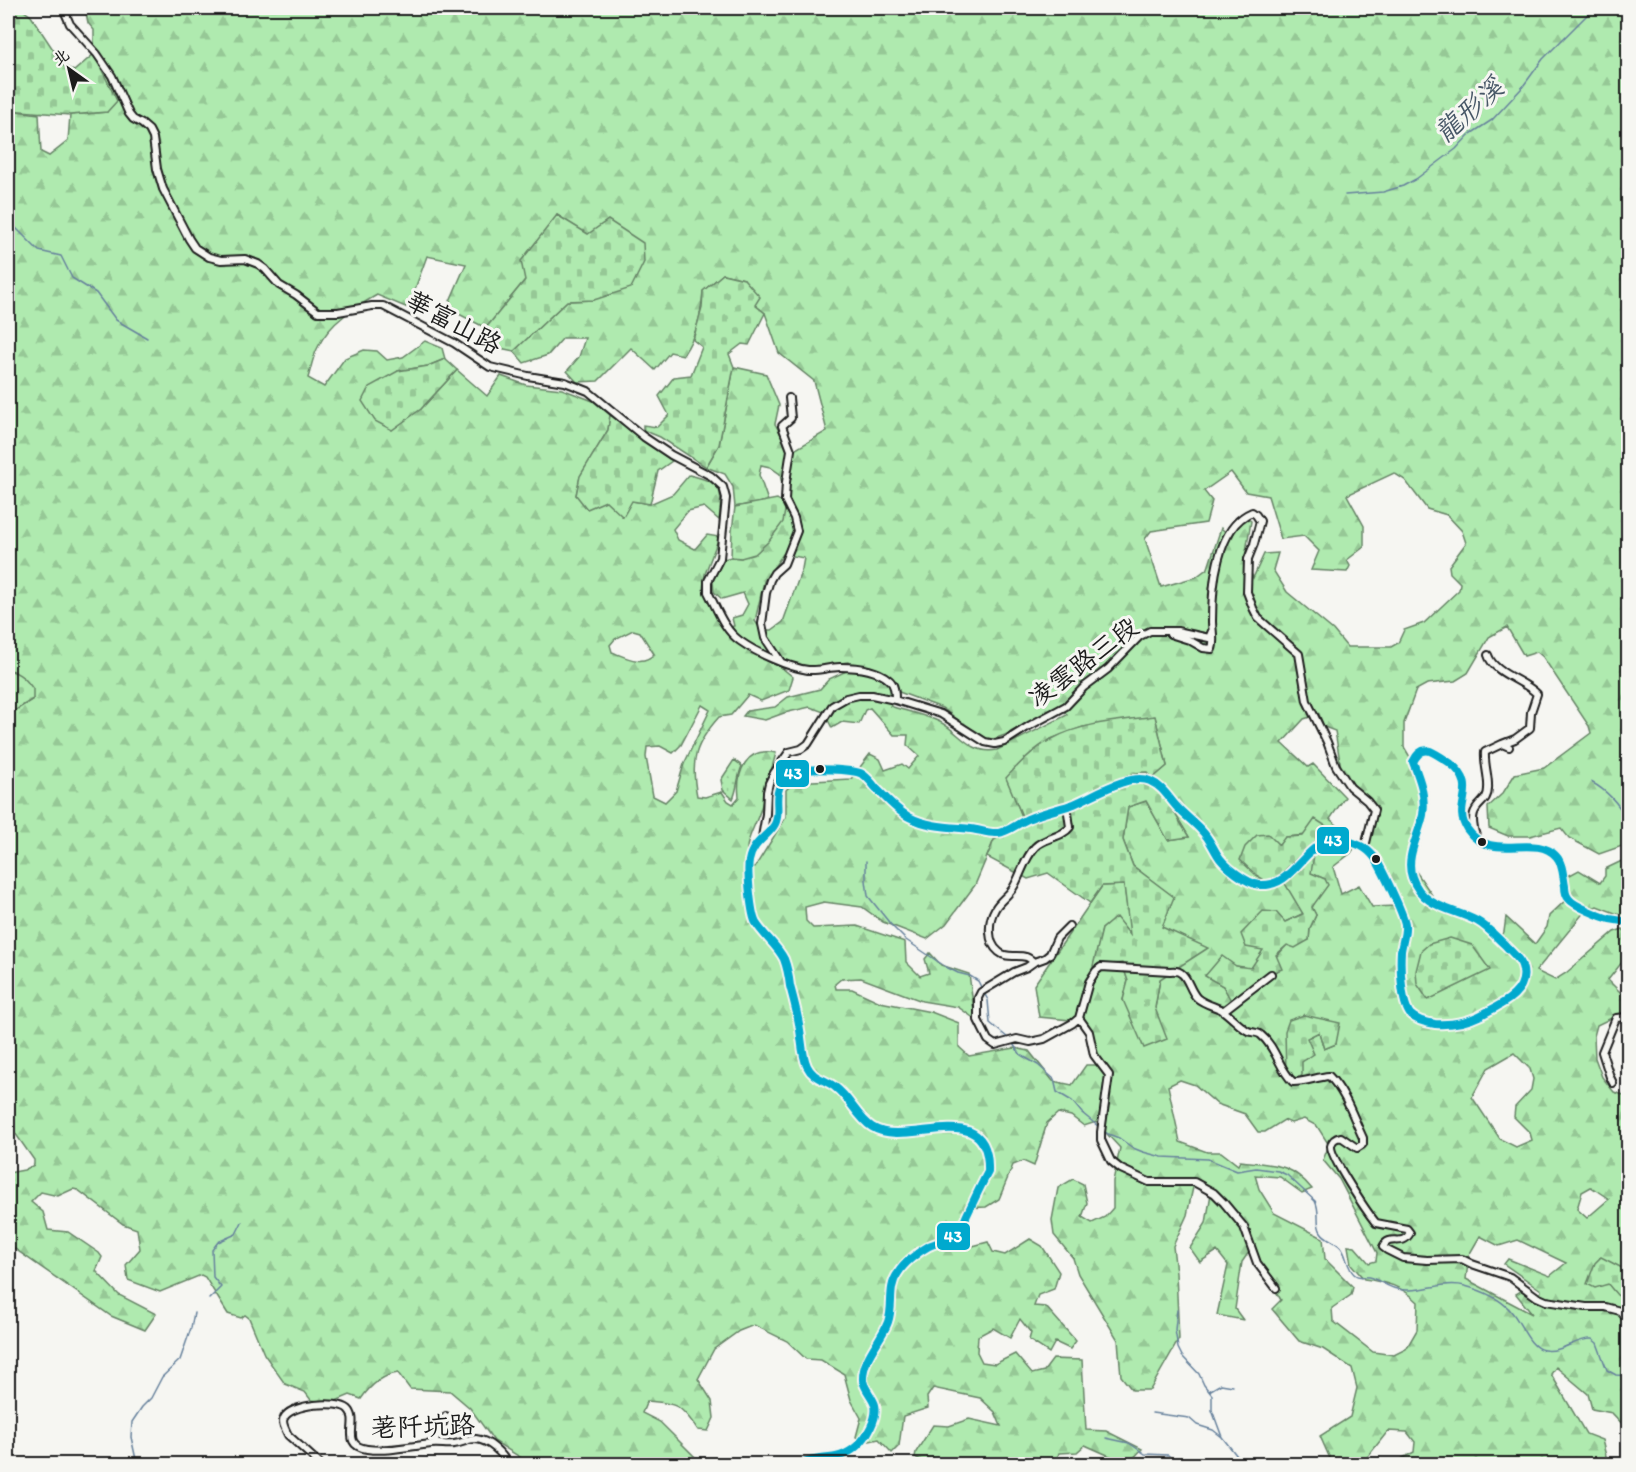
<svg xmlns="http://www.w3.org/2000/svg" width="1636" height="1472" font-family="Itim,'LXGW WenKai TC',sans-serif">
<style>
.grass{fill:url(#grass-dots);stroke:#668366;stroke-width:1.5}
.forest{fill:url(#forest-firs);stroke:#668366;stroke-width:1.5;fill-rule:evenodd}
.cemetery{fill:url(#cemetery-stones);stroke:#668366;stroke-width:1.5}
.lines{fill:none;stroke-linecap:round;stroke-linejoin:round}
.stream{stroke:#66819c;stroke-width:1.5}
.minor-casing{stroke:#1c1c1c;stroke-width:10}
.minor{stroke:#f6f6f2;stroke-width:6}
.bus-1-casing{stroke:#f6f6f2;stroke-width:12}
.bus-1{stroke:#00a9ce;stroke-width:8}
.bus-dot{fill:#1c1c1c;stroke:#f6f6f2;stroke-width:2}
.labels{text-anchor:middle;stroke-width:6;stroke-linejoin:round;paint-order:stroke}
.street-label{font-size:26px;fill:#1c1c1c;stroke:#f6f6f2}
.water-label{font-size:27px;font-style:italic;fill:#475767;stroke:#f6f6f2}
.line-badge{stroke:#f6f6f2;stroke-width:2}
.badge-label{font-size:16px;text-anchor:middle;font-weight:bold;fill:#fff}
</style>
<defs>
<pattern id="grass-dots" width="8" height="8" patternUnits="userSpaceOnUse" patternTransform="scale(1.5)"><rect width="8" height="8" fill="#afeaaf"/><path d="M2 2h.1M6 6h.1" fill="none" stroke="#96c896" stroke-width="1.8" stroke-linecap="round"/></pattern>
<pattern id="forest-firs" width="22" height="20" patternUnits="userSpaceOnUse" patternTransform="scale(1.5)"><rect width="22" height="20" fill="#afeaaf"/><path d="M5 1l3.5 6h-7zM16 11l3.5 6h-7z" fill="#96c896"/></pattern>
<pattern id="cemetery-stones" width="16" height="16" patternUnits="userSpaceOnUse" patternTransform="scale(1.5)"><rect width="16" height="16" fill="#afeaaf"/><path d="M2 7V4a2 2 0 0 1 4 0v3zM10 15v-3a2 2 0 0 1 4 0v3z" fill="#96c896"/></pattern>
</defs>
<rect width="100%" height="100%" fill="#f6f6f2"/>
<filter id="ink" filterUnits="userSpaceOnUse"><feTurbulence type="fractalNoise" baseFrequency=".0167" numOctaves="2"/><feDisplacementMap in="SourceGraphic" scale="12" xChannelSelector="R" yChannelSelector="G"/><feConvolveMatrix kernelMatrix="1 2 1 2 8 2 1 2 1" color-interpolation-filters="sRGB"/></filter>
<g filter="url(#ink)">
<path class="grass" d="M734,760L742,766C737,777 738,788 733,799L723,790L721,780Z"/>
<path class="forest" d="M85,8H1628V844L1599,854L1569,838L1561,828L1530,836H1508L1489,828L1488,807L1503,793L1515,774L1544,768L1591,733L1589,726L1543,657L1537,652L1524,656L1507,627L1489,637L1468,673L1455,681L1427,684L1416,690L1404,723V747L1420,774L1423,825L1413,863L1415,870L1436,901L1499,937L1504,932L1506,917L1535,944L1547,927L1549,916L1569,897L1568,876L1579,870L1600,883L1605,876V869L1628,858V918L1597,906L1585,911L1536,971L1555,980L1566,973L1614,932L1623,929L1628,936V953L1627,956L1608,980L1628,1000L1626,1011L1597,1025L1594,1036L1595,1058L1602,1077L1614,1092L1623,1095L1628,1091V1271L1600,1258C1606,1279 1607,1290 1628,1301V1430L1612,1413L1592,1409L1588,1394L1556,1367L1551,1374L1586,1434L1602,1440L1608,1464H1392L1414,1452L1415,1442L1407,1432L1388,1431L1365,1460L1332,1463L1320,1436L1350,1417L1357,1388L1352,1368L1323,1349L1299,1341L1272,1309L1281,1300L1251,1249L1242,1262L1235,1309L1243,1320L1217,1315L1228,1265L1217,1251L1200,1262L1190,1248L1206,1223L1212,1188L1194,1183L1187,1215L1173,1246L1176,1273L1179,1339L1150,1390H1132L1121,1376L1118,1340L1078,1274L1073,1258L1054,1235L1052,1220L1058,1188L1073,1179L1083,1184L1087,1203L1082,1217L1092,1223L1105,1217L1113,1208V1181L1120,1148L1096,1122L1084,1126L1071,1116L1058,1113L1047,1123L1034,1166L1023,1161L1013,1165L999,1199L986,1207L966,1208L954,1231L958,1242L969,1247L988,1242L993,1252L1005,1255L1030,1239L1042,1246L1059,1272L1054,1289L1038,1295L1034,1306L1046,1307L1076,1341L1070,1349L1055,1342L1049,1353L1029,1340L1031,1333L1020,1319L1010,1338L993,1328L978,1336L977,1352L982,1362L995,1364L1015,1354L1032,1374L1044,1371L1053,1359L1082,1360L1086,1430L1106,1431L1142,1449L1128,1464L1085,1445L1077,1452L1059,1453L1055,1464H954L949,1462L929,1464L915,1457L916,1452L933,1425L949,1426L969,1419L1001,1426L995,1412L980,1398L933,1388L927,1397L928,1408L903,1416L899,1446L892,1453L879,1439L865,1442L856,1437L861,1418L851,1400L844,1374L821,1360L806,1359L787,1341L754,1325L739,1331L714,1349L698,1379L712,1401L714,1418L708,1431L698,1430C681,1405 677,1403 647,1401L642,1413L660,1422L699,1461L700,1464H531L494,1441L470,1408L450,1391L410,1389L398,1373C381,1375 370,1386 361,1399L350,1395L331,1403L311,1400L305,1392L285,1384L264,1354L249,1318L245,1315L241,1318L228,1314L205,1277L201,1275L160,1292L128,1280L126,1265L140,1249L137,1229L123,1224L78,1190L73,1189L58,1196L41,1192L31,1202L43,1212L48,1230L68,1232L99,1253L102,1257L96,1271L119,1295L156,1314L145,1330L111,1316L8,1244V1173L24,1170L34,1165V1160L8,1123V715L33,699L14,671L8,670V110L39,114L41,152L49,156L68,141L70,115L107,112L94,54V30L88,23ZM557,215L588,235L594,300L567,301L514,351L524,363L548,355L563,338H585L579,357L567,371L577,382L598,381L631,348L655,370L670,352L683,355C697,334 701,316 703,291L723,274L744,279L755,305L765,313L779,353L814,381L827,431L791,452L775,424L779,405L766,374L734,367L719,445L706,467L725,474L733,487L735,507L768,501L759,475L761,465L770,467L780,474L786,505L741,558L731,557L724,559L713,581L714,592L722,599L743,593L748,604L742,615L732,618L734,626L726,628L703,589L705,574L719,537L707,535L695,549L678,540L673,529L688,511L704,507L719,520C723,487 722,483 689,475L673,494L650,504L632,501H606L576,495L580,477L608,430L610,415L593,401L562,389L526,385L501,376L487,396L457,370L421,409L398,371L428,366L445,359L442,348L425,341L403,357L387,360L377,351L364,350L345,358L324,387L308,378C311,368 313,356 318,347C330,322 354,308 377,295L408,308L427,256L466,264L447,308L486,328L525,280ZM1231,472L1246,492L1268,496L1281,539L1304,536L1319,551L1311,570L1347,572L1350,566L1347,560L1364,547V526L1347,495L1394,473L1405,480L1427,509L1447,515L1462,531L1466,543L1449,566L1450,573L1460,583L1459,590L1424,623L1404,630L1398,643L1391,647H1347L1333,630L1287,592L1273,570L1278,553L1264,554L1253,578L1245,558L1251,521L1241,514L1232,538L1221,528L1208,568L1196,577L1161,587L1145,539L1151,531L1206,523L1212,501L1204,491ZM783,554L804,558L802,569L783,622L772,630H761L755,621L764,581ZM633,630L640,632L654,654C643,667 625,657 612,652L610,645L615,639ZM758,647C773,654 792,665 809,667C821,668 835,664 848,662L853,668L829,679L820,689L788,697L775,707L747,711L743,716L765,720L784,713L810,707L824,712L832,728L842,722L859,724L865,710L870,708L894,735H908L907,745L919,756L908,769L902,764L885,770L880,759L870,754L851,779L794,782L786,790V817L755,867H749C741,844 755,829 761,808C766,790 771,771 776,753C746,746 736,772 739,797L733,804L728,801L722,792L705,797L697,796C690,760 695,744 719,717L731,715L748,695L761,701L789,690L793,677L782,668L753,653ZM899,692L942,708L981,737L991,740L1005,735L1060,705L1067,715L997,750C970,755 960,732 940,722C925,715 905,711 890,706ZM702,705L710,710L684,764L676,791L665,802L653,796L646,757L647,747L660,746L673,753L681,745ZM1319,714L1324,727L1335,731L1341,768L1373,811L1369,853L1381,867L1396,906L1372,907L1359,885L1341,894L1333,867L1351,853L1358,843L1330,819L1345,797L1313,764L1308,767L1282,743L1304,719ZM1155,717L1167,766L1153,778L1189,837L1168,840L1146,801L1128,807L1123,840L1133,866L1173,897L1162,927L1160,979L1155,1008L1123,1000L1128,981L1122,963L1094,966L1102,929L1116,918L1131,936L1124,885L1102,886L1034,985L1039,1017L1081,1021L1100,1065H1086L1072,1085L1053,1081L1029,1051L1015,1048L969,1056L959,1047V1023L931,1012L880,1002L852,989H836L835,984L841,979L861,978L922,1001L958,1007L975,1019L969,974L941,965L930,953L925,959L929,973L920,976L906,962L905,942L857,926L813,928L806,921L805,907L824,902L862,907L883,922L927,939L946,924L975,885L994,840L1022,826V816L1007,779L1051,739L1083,727ZM1330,833C1310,844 1296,859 1280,875L1285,837ZM1310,873L1325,879L1312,908L1316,915L1310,928L1309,940L1287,945L1233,1003L1223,986L1205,975L1236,966L1251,969L1285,922L1304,913ZM1304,1015L1336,1044L1324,1049L1319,1032L1307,1038L1302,1062ZM1514,1053L1530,1069L1533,1079L1531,1090L1515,1107L1514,1117L1530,1133L1532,1140L1516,1147L1500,1139L1472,1097L1488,1068ZM1180,1080L1195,1085L1217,1104L1245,1114L1258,1132H1265L1284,1120L1291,1123L1304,1119L1317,1126L1329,1145L1323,1160L1339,1179L1377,1253L1376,1261L1369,1263L1355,1247L1348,1246L1351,1264L1364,1279C1386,1282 1402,1286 1418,1302L1417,1330L1406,1349L1394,1355L1373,1352L1333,1321L1332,1308L1351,1295L1353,1287L1325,1259L1323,1238L1274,1213L1259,1189L1255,1175L1280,1177L1302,1193L1312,1189C1290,1162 1273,1165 1240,1161L1238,1165L1221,1152H1207L1180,1142L1168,1086ZM1591,1187L1609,1199L1587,1218L1577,1209L1582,1192ZM1480,1236L1499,1246L1518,1240L1566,1263L1550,1276L1508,1259L1504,1264L1541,1290L1540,1296L1526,1288L1516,1294L1532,1314L1466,1279L1469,1255Z"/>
<path class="cemetery" d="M8,8H20L31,16L64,66L74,71L94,54L117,101L107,112L70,115L8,110Z
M557,215L588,234L608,220L643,243L644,262L631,288L594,300L567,301L514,351L500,348L489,340L486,328L525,280L521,261Z
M723,274L744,279L760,297L755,305L765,313L749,345L742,344L729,354L734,367L719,445L706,467L660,437L643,430V425L657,427L669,415L659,396L674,377L691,375L702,347L693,340L702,308L703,291Z
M445,359L457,370L421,409L392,430L375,421L362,401L369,387L398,371L428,366Z
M610,415L672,461L658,471L650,504L632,501L623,517L606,501L587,509L576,495L580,476L608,430Z
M777,499L786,505L783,522L769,541L755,554L741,558L731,557L732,531L735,507Z
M8,670C20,673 26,679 33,689V699L8,715Z
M1155,716L1167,766L1153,778L1147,772C1122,772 1103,788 1081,798C1063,807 1041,810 1022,816L1006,778C1019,764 1034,748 1052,739C1083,722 1121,721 1155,716Z
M1131,780L1159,787L1189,837L1168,840L1146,801L1128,807L1123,840L1133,866L1174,897L1162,927L1208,948L1160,979L1155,1008L1167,1039L1144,1048L1123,1000L1128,981L1122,963L1093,966L1102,929L1116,917L1130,935L1124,885L1102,886L1090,903L1048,873L1028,879L987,857L994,840L1022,826L1091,801Z
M1315,819L1329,828L1330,833L1317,840L1306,849L1280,875L1266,881L1256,875L1240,860L1245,847L1257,835L1268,834L1279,845L1285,837L1303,836Z
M1314,855L1311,873L1325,879L1328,885L1312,907L1316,915L1310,928L1309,940L1295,948L1287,945L1276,955L1282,969L1269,974L1233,1004L1223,986L1205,976L1222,956L1236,966L1251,968L1263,950L1246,947L1241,934L1263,911L1276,912L1285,922L1303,914L1284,882Z
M1450,938L1472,945L1490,970L1428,1000L1417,984L1416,971L1421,951L1429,944Z
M1304,1015L1340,1023L1336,1044L1324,1049L1319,1032L1307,1038L1314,1054L1302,1062V1075L1297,1082L1286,1073L1285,1031L1289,1020Z
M1601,1257L1628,1271V1301L1617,1295L1608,1284L1595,1288L1587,1284L1595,1263Z"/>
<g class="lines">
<path class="stream" d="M1345,195L1383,192L1403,186L1416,179L1456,149L1469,135L1492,120L1521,89L1543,59L1590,12L1592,8
M8,223L16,228L39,251L61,256L72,278L96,293L116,320L147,338
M1591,782C1608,791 1619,804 1628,821
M866,861V880L868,896L892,926L906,940L946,967L958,973L970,976L978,981L982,989
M984,993L988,1000L990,1023L1008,1038
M1013,1044L1021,1055L1038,1065L1054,1079L1057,1092L1072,1101L1082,1113L1099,1127
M1103,1130L1108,1134L1119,1138L1133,1148L1143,1152L1162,1157L1208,1159L1237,1171L1256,1168L1278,1171L1287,1175L1315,1201C1321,1211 1315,1223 1321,1232C1326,1240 1337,1241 1342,1249C1347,1257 1347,1267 1354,1274C1359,1279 1365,1275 1372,1278C1380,1281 1388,1287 1397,1289C1419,1294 1443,1280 1465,1286C1480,1290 1499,1298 1510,1310C1521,1321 1528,1348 1544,1350C1562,1353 1576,1338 1592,1339L1597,1343L1607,1370L1616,1375L1628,1376
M209,1299L221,1287L213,1277L212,1250L218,1242L236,1234L242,1222
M1177,1310L1175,1330L1178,1348L1182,1356L1199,1374L1204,1385L1212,1395V1410L1222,1437
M1209,1391L1221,1384L1233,1386
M1152,1413L1189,1418L1197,1425L1213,1430L1222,1437L1237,1456V1464
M1106,1438L1129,1443L1145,1454L1168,1455L1177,1464
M137,1464L131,1437L132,1422L142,1407L151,1398L162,1377L180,1360L191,1328L194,1313"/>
<defs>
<path id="minor" d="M63,8L70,24L97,54L112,76L129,114L133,119L142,124L149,130L153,138L157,169L163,189L189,239L195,248L209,257L221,260L245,259L258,264L265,269L279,285L296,295L318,312H338L372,306H383L454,343L490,367L528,376L565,382L588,391L644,437L671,455L711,476L723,487L726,498L720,558L708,581V592C717,609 724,630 740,641C757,653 787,667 808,670C819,671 829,667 840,667C855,667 876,669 888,679C895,684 895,692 895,700
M1170,634L1189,640L1203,648L1212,649C1215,641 1212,630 1212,621C1212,588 1216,527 1252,512L1256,515L1260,521L1254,544L1248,559L1247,592L1253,608L1258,618L1299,654L1307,701L1327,742L1336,766L1350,787L1367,801L1374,810L1365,847
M1488,655C1494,674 1524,680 1537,694L1531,712L1530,728L1515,739L1502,744
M781,662L765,638L762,624L766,593L770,580L774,573L784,564L797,531L794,518L785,500L786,482L791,450L782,426L791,418L789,398
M1067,806L1070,827C1062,838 1045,837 1035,847C1024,859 1021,875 1013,888C1008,896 999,901 995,909C988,921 987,943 999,952C1007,959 1017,954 1026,957C1028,957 1032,961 1034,962L1027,967L1014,972L981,992L978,998V1020L988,1040L995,1045L1017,1039L1030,1042L1044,1039L1073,1023L1079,1018L1089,982L1096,971L1101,967L1170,971C1188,968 1187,988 1197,998C1204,1004 1214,1006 1222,1010C1231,1016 1239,1026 1248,1031C1253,1033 1258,1032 1261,1035C1276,1047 1279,1069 1293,1082C1306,1082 1317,1077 1329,1076C1346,1093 1353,1117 1363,1138V1144L1357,1148L1341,1137C1335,1138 1332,1140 1331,1146C1330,1157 1367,1212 1376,1223L1407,1229L1410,1233C1402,1248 1390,1233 1383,1247L1387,1250L1403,1258L1427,1260L1462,1259L1472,1264L1510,1277L1537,1297L1546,1301L1586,1307H1605L1620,1311L1628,1320
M1476,836C1465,801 1488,808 1488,789C1489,777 1484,765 1485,752L1502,744L1509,747
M762,837L766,814L767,792L769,783L774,773L789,752L801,749L808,744L832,706L846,698L859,695H872L895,700L941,714L985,742L995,744L1004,742L1029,726L1066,706L1084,687L1108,669L1140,636L1150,631H1177L1209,638L1212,631
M1034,962L1045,958L1050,954L1057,938L1069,926
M1223,1011L1271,974
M1079,1018L1089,1032L1094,1055L1109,1075L1101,1132V1140L1111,1161L1121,1169L1149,1182H1194L1214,1193L1224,1203L1244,1227L1257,1263L1276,1288
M1613,1083L1610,1077L1602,1052L1616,1018L1628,1017
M434,1443L446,1416
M320,1464L288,1435C286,1430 281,1423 284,1418C290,1404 338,1400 348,1409C361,1421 339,1445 367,1449C388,1452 410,1446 431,1444C439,1443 447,1445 454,1444C462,1443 468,1439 476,1439C488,1440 503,1453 507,1464
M802,1464C820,1454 837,1464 857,1446C867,1437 878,1418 875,1405C873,1397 864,1389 863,1380C862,1358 881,1341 888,1322C894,1306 887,1288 898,1273C904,1263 918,1252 929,1246C938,1242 950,1240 958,1233C962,1229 964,1222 966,1217C973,1202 980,1187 988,1172C991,1094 908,1150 872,1127C857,1117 850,1098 835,1087C825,1079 813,1079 807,1066C802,1055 802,1042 800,1030C798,1015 794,1001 790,986C789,977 787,967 784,959C777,945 764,936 756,923C751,915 747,871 749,861C752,842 769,836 775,824C782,810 771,795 784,780C787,777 794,772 799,771C808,768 854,769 862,774C865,775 873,784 875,787C885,797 896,810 909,817C928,827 950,827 971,829C980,830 989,834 998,833C1009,832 1019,822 1030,818C1044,812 1060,809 1074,804C1093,796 1131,772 1150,781C1162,786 1168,797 1176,806C1184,815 1194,822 1202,831C1209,838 1212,846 1217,854C1223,865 1247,884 1260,885C1303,888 1305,819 1361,846C1367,849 1371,853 1375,858C1382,869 1403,913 1405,924C1406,933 1402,943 1401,951C1400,966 1401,1002 1410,1014C1416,1020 1427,1023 1435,1024C1451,1025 1465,1023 1479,1016C1498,1006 1531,993 1522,966C1520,958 1510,951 1505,945C1496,937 1488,927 1477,921C1453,908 1422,908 1412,877C1405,857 1419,835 1423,815C1426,796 1420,780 1413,762C1416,756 1421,748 1430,751C1437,754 1444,759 1450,763C1482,788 1451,805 1467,829C1491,864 1534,832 1556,856C1563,863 1563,877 1565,886C1565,890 1566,896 1569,899C1574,906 1602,917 1610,919C1616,920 1622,921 1628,922"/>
</defs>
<use href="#minor" class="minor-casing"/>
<use href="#minor" class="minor"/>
<defs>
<path id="bus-1" d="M802,1464C820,1454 837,1464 857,1446C867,1437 878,1418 875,1405C873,1397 864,1389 863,1380C862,1358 881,1341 888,1322C894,1306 887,1288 898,1273C904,1263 918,1252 929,1246C938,1242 950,1240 958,1233C962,1229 964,1222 966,1217C973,1202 980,1187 988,1172C991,1094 908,1150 872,1127C857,1117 850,1098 835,1087C825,1079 813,1079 807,1066C802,1055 802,1042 800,1030C798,1015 794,1001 790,986C789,977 787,967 784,959C777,945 764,936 756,923C751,915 747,871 749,861C752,842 769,836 775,824C782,810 771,795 784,780C787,777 794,772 799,771C808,768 854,769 862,774C865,775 873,784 875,787C885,797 896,810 909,817C928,827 950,827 971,829C980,830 989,834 998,833C1009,832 1019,822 1030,818C1044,812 1060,809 1074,804C1093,796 1131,772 1150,781C1162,786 1168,797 1176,806C1184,815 1194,822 1202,831C1209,838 1212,846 1217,854C1223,865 1247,884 1260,885C1303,888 1305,819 1361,846C1367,849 1371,853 1375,858C1382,869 1403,913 1405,924C1406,933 1402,943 1401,951C1400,966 1401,1002 1410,1014C1416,1020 1427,1023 1435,1024C1451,1025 1465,1023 1479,1016C1498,1006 1531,993 1522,966C1520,958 1510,951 1505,945C1496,937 1488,927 1477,921C1453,908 1422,908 1412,877C1405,857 1419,835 1423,815C1426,796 1420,780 1413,762C1416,756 1421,748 1430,751C1437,754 1444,759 1450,763C1482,788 1451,805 1467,829C1491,864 1534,832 1556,856C1563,863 1563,877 1565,886C1565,890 1566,896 1569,899C1574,906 1602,917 1610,919C1616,920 1622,921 1628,922"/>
</defs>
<use href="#bus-1" class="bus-1-casing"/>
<use href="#bus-1" class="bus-1"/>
</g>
</g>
<g class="bus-dot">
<circle cx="820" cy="769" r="5"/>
<circle cx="1482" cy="842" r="5"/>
<circle cx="1376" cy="859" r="5"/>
</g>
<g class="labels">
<g class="street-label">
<text transform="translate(454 322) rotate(28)" y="9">華富山路</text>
<text transform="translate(1083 662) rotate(-37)" y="9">凌雲路三段</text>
<text transform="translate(423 1426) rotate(-2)" y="9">荖阡坑路</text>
</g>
<g class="water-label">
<text transform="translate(1469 110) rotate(-42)" y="9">龍形溪</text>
</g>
</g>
<g class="line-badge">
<rect x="775" y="759" width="35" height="29" rx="6" fill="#00a9ce"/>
<rect x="1316" y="826" width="34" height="29" rx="6" fill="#00a9ce"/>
<rect x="936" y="1222" width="35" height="29" rx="6" fill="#00a9ce"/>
</g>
<g class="badge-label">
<text x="793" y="779">43</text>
<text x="1333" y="846">43</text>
<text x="953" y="1242">43</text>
</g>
<rect width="1636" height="1472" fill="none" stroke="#f6f6f2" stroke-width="30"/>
<rect x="15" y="15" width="1606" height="1442" fill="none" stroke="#1c1c1c" stroke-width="2" filter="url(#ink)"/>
<g transform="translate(69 69) rotate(326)" stroke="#f6f6f2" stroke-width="4.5" paint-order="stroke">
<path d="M0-4.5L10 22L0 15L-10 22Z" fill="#1c1c1c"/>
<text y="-9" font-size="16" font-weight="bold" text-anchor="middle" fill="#1c1c1c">北</text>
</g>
</svg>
